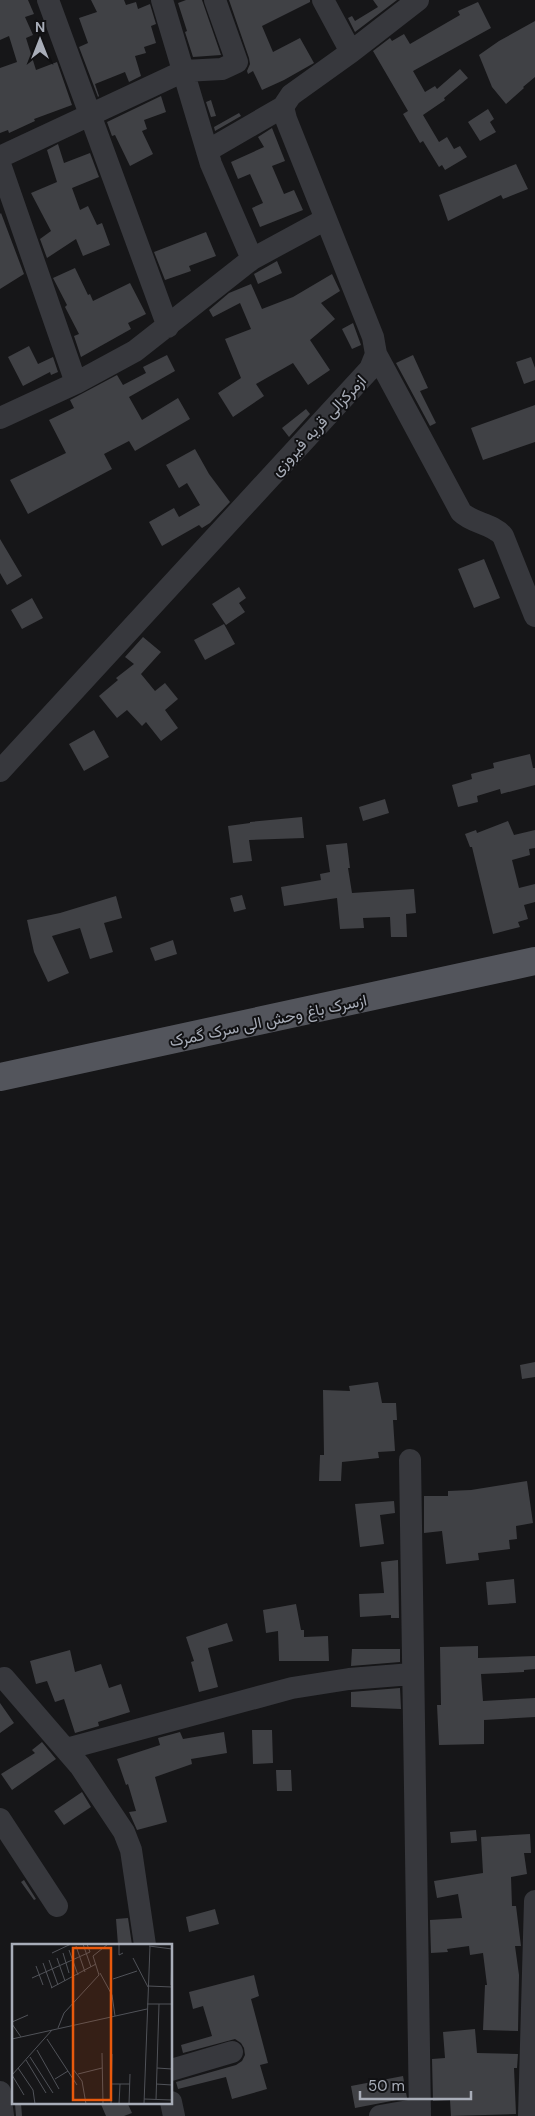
<svg xmlns="http://www.w3.org/2000/svg" width="535" height="2116" font-family="'DM Sans',Vazirmatn,sans-serif">
<style>
.building{fill:#404145}
.lines{fill:none;stroke-linecap:round;stroke-linejoin:round}
.minor{stroke:#37383d;stroke-width:22}
.major{stroke:#53555c;stroke-width:28}
.labels{text-anchor:middle;stroke-width:4;stroke-linejoin:round;paint-order:stroke}
.street-label{font-size:16px;fill:#a8adb8;stroke:#111113}
.inset-road{fill:none;stroke:#505258;stroke-width:1}
.view{fill:#e8590c;fill-opacity:0.15;stroke:#e8590c;stroke-width:2.5}
.inset-edge{fill:none;stroke:#a8adb8;stroke-width:2.5}
</style>
<rect width="100%" height="100%" fill="#161618"/>
<path class="building" d="M0,0H28L34,14L25,17L33,35L26,38L36,70L57,62L72,105L34,119L35,121L9,133L8,130L0,133V68L17,62L9,36L0,40Z
M91,0H124L126,5L136,2L138,9L150,4L156,24L151,26L156,43L144,47L146,53L135,56L141,76L129,82L125,72L95,84L99,96L98,97L79,47L88,43L79,18L97,12Z
M186,0H202L221,55L193,57L185,32L187,31L178,3Z
M229,0H310V2L262,26L273,52L300,38L314,63L284,80L262,90L253,71L248,74L247,71L250,64L249,58Z
M373,0H397L355,32L348,18L352,16L355,21L378,7Z
M478,2L491,28L413,71L425,92L435,86L437,89L460,69L468,78L444,98L445,100L423,115L439,142L447,137L454,149L460,146L467,157L445,170L442,165L439,167L423,141L420,143L403,114L408,111L373,51L390,38L392,41L404,34L410,44L460,15L458,11Z
M535,21V77L523,87L524,88L506,104L492,87L479,55L499,41Z
M161,96L166,112L144,120L147,129L142,131L153,154L130,166L115,135L112,136L107,122Z
M211,100L216,116L211,117L206,102Z
M488,109L494,119L490,122L496,132L480,141L468,122Z
M239,113L241,116L215,131L214,127Z
M272,128L285,161L272,166L284,194L294,190L303,210L260,227L252,208L263,203L250,174L238,179L231,162L264,147L258,137Z
M58,144L64,163L90,153L99,177L72,188L80,210L88,206L97,225L102,223L110,245L83,256L76,239L47,258L40,239L51,231L31,193L57,182L47,150Z
M516,164L528,189L503,199L501,195L448,221L439,195Z
M1,213L24,274L0,289V214Z
M206,232L216,256L189,266L191,271L165,280L154,252Z
M277,261L282,273L258,284L254,274Z
M75,268L88,295L90,294L93,301L130,283L146,314L128,323L131,329L81,357L74,336L79,334L65,307L67,305L53,278Z
M332,274L340,291L321,303L335,319L310,340L330,370L308,385L293,363L256,384L264,396L233,417L218,393L241,378L225,339L251,329L240,303L213,317L209,310L229,293L251,284L262,309L293,297Z
M353,323L361,345L352,349L342,329Z
M29,346L38,364L53,357L58,372L51,375L50,372L23,386L8,357Z
M167,355L175,371L129,397L142,420L178,398L190,419L135,451L129,441L104,454L112,469L28,514L10,480L66,453L49,420L74,408L70,400L117,375L123,385L146,373L143,367Z
M413,355L428,388L420,391L436,423L430,426L396,363Z
M531,357L535,368V380L524,384L516,362Z
M535,405V442L483,460L471,428Z
M306,409L310,414L289,437L282,428Z
M195,449L209,474L230,502L210,523L202,528L199,525L162,546L149,522L174,508L179,517L200,505L187,483L179,488L166,465Z
M0,539L22,576L7,585L0,573Z
M484,559L500,598L474,608L458,569Z
M239,587L246,598L239,603L245,612L226,625L212,604Z
M32,598L43,618L22,629L11,610Z
M224,624L235,644L205,660L194,640Z
M143,637L161,652L141,674L155,691L165,683L178,699L165,710L178,728L161,741L146,722L142,726L127,710L117,718L99,696L118,680L116,678L134,664L125,657Z
M94,730L109,757L84,771L69,744Z
M530,754L533,768H535V785L501,794L500,789L477,796L478,802L458,807L452,785L472,779L471,774L494,768L493,763Z
M385,799L389,813L363,821L359,807Z
M302,817L304,838L249,840L252,861L233,863L228,826L250,823V822Z
M508,821L514,835L535,830V848L529,849L530,855L512,860L519,888L535,884V902L524,905L528,919L518,922L520,927L493,934L472,847H470L465,834L476,830L477,833Z
M347,843L350,868H348L352,893L414,889L416,913L406,914L407,937H391L390,917L363,918L364,928L340,929L337,898L284,906L281,887L321,880L320,874L330,872L326,845Z
M242,895L246,909L234,912L230,898Z
M116,896L122,918L104,923L113,952L90,959L80,928L52,936L69,973L48,982L34,952L27,920L60,913Z
M173,940L177,954L155,961L150,948Z
M535,1362V1377L522,1379L520,1365Z
M378,1382L382,1403H396L397,1420H393L395,1451L378,1452L379,1458L342,1462L341,1481H319L320,1455H324L323,1390L350,1391L349,1386Z
M527,1481L533,1523L516,1526L517,1539L509,1540L510,1549L478,1553L479,1560L446,1564L442,1531L424,1533V1496H448V1491L471,1490Z
M394,1501L395,1513L380,1515L384,1544L360,1547L355,1504Z
M398,1560L399,1618H391V1615L360,1617L359,1594L384,1593L381,1562Z
M514,1579L516,1603L488,1605L486,1582Z
M296,1604L301,1630H304V1637L328,1636L329,1661H279L278,1631L266,1633L263,1610Z
M227,1623L233,1641L208,1648L218,1687L199,1692L191,1662L194,1661L186,1637Z
M478,1646V1658L535,1656V1669L524,1670V1672L481,1674L483,1701L535,1698V1717L484,1720V1744L439,1745L437,1705H441L440,1647Z
M352,1649H400V1662L351,1666Z
M70,1650L75,1672L101,1664L109,1688L121,1684L130,1712L98,1722L99,1726L75,1733L64,1699L55,1702L47,1681L36,1684L30,1661Z
M400,1688L401,1709L351,1707V1692Z
M0,1703L14,1723L0,1733Z
M252,1730H272L273,1763L253,1764Z
M180,1732L183,1739L224,1732L227,1753L191,1759L192,1764L155,1777L167,1822L137,1830L129,1812L136,1811L128,1784L126,1785L117,1759L160,1745L158,1738Z
M42,1742L56,1759L12,1790L1,1774L35,1753L32,1750Z
M276,1770H291L292,1791H277Z
M82,1792L91,1807L64,1825L54,1811Z
M476,1830L477,1841L451,1843L450,1832Z
M530,1834L531,1853H524L527,1874L511,1877L512,1906H516L521,1946H515L519,1975L518,2031L483,2030L485,1985H487L483,1953L470,1955L469,1946L447,1949L448,1952L431,1953L430,1920L462,1918L458,1894L437,1898L434,1881L483,1873L481,1837Z
M24,1880L36,1899L34,1900L21,1882Z
M215,1909L219,1924L189,1932L186,1917Z
M128,1918L132,1945H118L116,1919Z
M254,1975L259,1996L251,1999L268,2063L260,2065L267,2089L232,2099L226,2077L178,2089L176,2082L236,2065L242,2061L245,2055L244,2048L241,2043L235,2039L183,2053L181,2045L212,2036L203,2006L193,2009L189,1992Z
M475,2029L477,2053L518,2054L517,2068H514L516,2114L451,2116L450,2100L433,2101L432,2059L445,2058L443,2032Z
M403,2076L407,2098L355,2108L351,2086Z
M100,2102H127L132,2113L124,2116H106Z
M21,2103L22,2116H16L15,2104Z"/>
<g class="lines">
<path class="minor" d="M48,0L168,327
M162,0L211,164L252,259
M323,0L351,52
M207,151L283,107
M0,157L184,71L222,69L237,62L215,0
M0,164L76,383
M376,354L461,512C473,524 492,523 503,536L535,616
M0,418L76,383L135,351L252,259L326,219
M0,771L370,369L376,354L373,337L286,119L283,107L291,95L351,52L418,0
M410,1460L420,2116
M4,1678L80,1766L124,1832L131,1850L145,1945
M66,1749L292,1688L349,1679L412,1674
M0,1819L57,1906
M171,2070L232,2052
M0,2092L3,2116
M171,2102L174,2116
M380,2116L420,2109
M529,2116L535,1901"/>
<path class="major" d="M0,1077L535,961"/>
</g>
<g class="labels">
<g class="street-label">
<text transform="translate(318 425) rotate(-47)" y="6">ازمرکزالی قریه فیروزی</text>
<text transform="translate(268 1020) rotate(-12)" y="6">ازسرک باغ وحش الی سرک گمرک</text>
</g>
</g>
<g transform="translate(12 1944)">
<rect width="160" height="160" fill="#161618"/>
<path class="inset-road" d="M71,0L79,23M107,0V11L111,9M64,2L73,28M137,2L160,5M57,6L66,31M40,9L59,0M51,9L57,29M45,14L53,37M121,14L136,43M37,16L46,41M31,19L40,44M24,22L31,41M88,29L100,51L103,72M20,34L78,8L75,0M101,35L125,27M159,41L160,5M136,42L160,43M39,44L84,20M135,60H160M0,78L16,71M0,80L9,93M46,84L52,69L87,31L81,12L96,0M0,95L135,65M35,95L65,141M25,106L47,145M90,109L91,160M18,113L41,149M14,116L34,149M6,124L21,146L23,160M145,124L160,125M61,125L70,137L74,160M66,130L90,124M0,131L12,151M0,131L40,86M43,135L56,127M99,140H118M144,140L160,141M132,155L160,156M144,156L147,60M99,160L100,110M107,160L108,140M117,160L118,130M132,160L138,2"/>
<path class="view" d="M61,4H99V156H61Z"/>
<rect width="160" height="160" class="inset-edge"/>
</g>
<g transform="translate(40 40)" stroke="#111113" stroke-width="4" paint-order="stroke">
<path d="M0-4L9 19L0 12L-9 19Z" fill="#a8adb8"/>
<text y="-8" font-size="14" font-weight="bold" text-anchor="middle" fill="#a8adb8">N</text>
</g>
<path d="M360 2091v8h111v-8" fill="none" stroke="#a8adb8" stroke-width="2.5"/>
<text x="368" y="2091" font-size="15" fill="#a8adb8" stroke="#111113" stroke-width="4" paint-order="stroke">50 m</text>
</svg>
